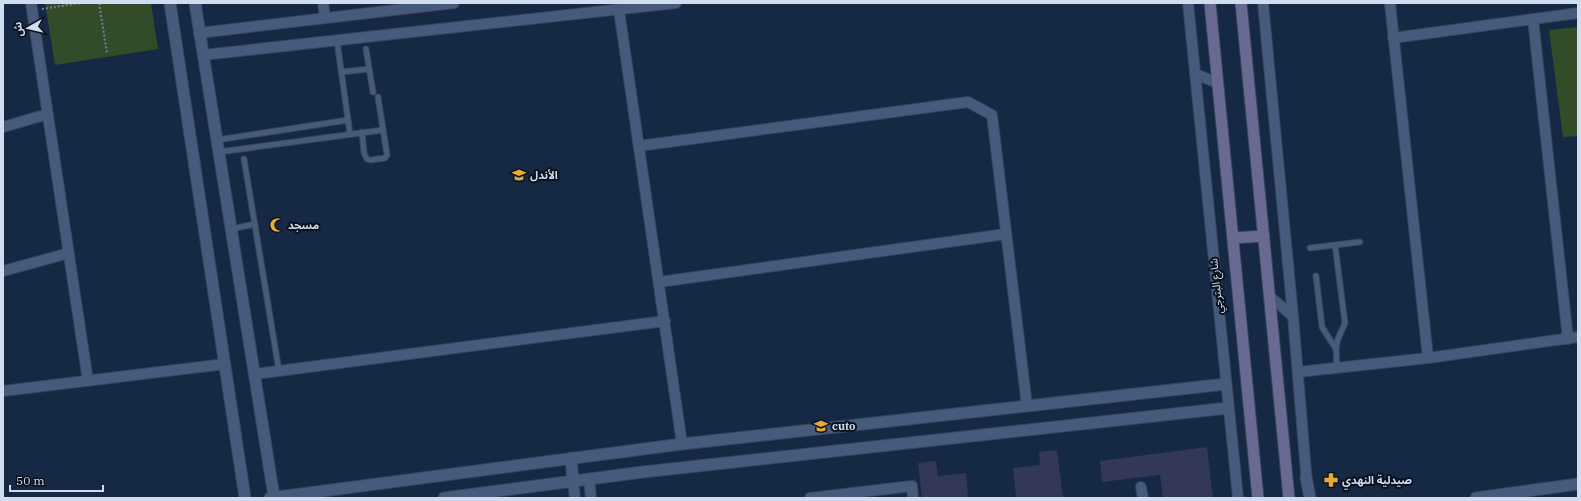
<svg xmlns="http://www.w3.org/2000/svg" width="1581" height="501" font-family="'IBM Plex Serif','Noto Sans Arabic',serif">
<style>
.green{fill:#324c2a}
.building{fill:#333758}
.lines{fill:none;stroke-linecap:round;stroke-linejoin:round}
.service-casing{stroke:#38445c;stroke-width:7}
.minor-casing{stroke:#38445c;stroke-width:12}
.tertiary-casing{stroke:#38445c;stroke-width:13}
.secondary-casing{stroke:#38445c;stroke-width:13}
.path{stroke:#6f7f96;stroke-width:2;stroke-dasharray:2 2;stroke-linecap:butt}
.service{stroke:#465b7b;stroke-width:5}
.minor{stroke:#465b7b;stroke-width:10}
.tertiary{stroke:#465b7b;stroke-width:11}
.secondary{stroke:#696a92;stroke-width:11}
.labels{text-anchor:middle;stroke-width:4;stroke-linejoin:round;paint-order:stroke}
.poi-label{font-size:11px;font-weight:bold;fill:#d0dcef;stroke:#09111d;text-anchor:start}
.street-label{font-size:11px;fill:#d0dcef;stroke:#09111d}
</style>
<rect width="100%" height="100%" fill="#152844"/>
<path class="green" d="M45,3H151L158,49L55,65Z
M1578,27V136L1563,137L1549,30Z"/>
<path class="building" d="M1207,447L1213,498H1163L1160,475L1102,482L1100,461Z
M1057,450L1063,498H1016L1013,468L1040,465L1039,452Z
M936,461L938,476L966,473L968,498H922L918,463Z"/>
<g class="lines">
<defs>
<path id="service" d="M337,41L350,134
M366,49L373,92
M341,72L369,69
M362,132L364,153L367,159L370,160L385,158L387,155L378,97
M217,140L348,120
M219,152L383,130
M244,159L279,371
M231,229L255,224
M1335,245L1360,242
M1310,248L1335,245L1345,323L1338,339L1336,349L1337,368
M1316,276L1322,327L1336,349"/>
<path id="minor" d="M31,3L88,381
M323,3L325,18
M1188,3L1238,498
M1263,3L1293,316L1307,484
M1390,3L1428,358
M619,10L682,444
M1533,19L1568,339
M199,33L454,3
M1393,38L1578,13
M203,55L676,3
M1195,74L1218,83
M3,127L48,114
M639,146L968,102L992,115L1027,406
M3,271L69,253
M659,282L1006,234
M1270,297L1293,316
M1298,372L1428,358L1578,337
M255,374L665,321
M3,391L225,364
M589,479L591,498
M573,481L575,498
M1141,487L1143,498
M810,498L912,486L913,498"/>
<path id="tertiary" d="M170,3L245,498
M195,3L274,497
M571,458L573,481
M1306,477L1310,498
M270,498L682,444L1226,384
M444,498L643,472L1228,408
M1476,498L1578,484"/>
<path id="secondary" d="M1210,3L1258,498
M1241,3L1289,498
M1233,238L1264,236"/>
</defs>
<use href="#service" class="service-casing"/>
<use href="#minor" class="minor-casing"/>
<use href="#tertiary" class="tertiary-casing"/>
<use href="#secondary" class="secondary-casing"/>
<path class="path" d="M99,3L107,53
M42,9L81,3"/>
<use href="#service" class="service"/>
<use href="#minor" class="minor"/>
<use href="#tertiary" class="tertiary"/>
<use href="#secondary" class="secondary"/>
</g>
<defs>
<symbol id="school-bare" viewBox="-9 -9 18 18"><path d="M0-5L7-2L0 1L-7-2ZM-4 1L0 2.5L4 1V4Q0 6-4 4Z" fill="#e9ab37" stroke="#09111d" stroke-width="2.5" paint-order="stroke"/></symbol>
<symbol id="mosque-bare" viewBox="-9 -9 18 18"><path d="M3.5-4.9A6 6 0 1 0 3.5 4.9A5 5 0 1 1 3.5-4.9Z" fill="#e9ab37" stroke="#09111d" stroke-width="2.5" paint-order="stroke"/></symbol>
<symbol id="pharmacy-bare" viewBox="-9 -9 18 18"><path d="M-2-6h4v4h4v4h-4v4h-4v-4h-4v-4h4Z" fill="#e9ab37" stroke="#09111d" stroke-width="2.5" paint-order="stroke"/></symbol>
</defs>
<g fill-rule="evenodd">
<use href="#school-bare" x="509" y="165" width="20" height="20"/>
<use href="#mosque-bare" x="267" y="215" width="20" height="20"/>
<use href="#school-bare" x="811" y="416" width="20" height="20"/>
<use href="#pharmacy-bare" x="1321" y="470" width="20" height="20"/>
</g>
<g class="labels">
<g class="poi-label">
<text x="530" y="179">الأندل</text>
<text x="288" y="229">مسجد</text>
<text x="832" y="430">cuto</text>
<text x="1342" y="484">صيدلية النهدي</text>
</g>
<g class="street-label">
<text transform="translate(1216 286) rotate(-96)" y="4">شارع البترجي</text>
</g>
</g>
<rect width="1581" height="501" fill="none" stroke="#d0dcef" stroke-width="8"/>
<g transform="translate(28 28) rotate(262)" stroke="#09111d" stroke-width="3" paint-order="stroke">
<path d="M0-3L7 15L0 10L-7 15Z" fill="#d0dcef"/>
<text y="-6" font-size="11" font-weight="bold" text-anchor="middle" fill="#d0dcef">ش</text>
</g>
<path d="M10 485v6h93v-6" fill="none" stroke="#d0dcef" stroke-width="2"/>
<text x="16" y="485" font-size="12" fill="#d0dcef" stroke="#09111d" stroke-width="3" paint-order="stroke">50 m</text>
</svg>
